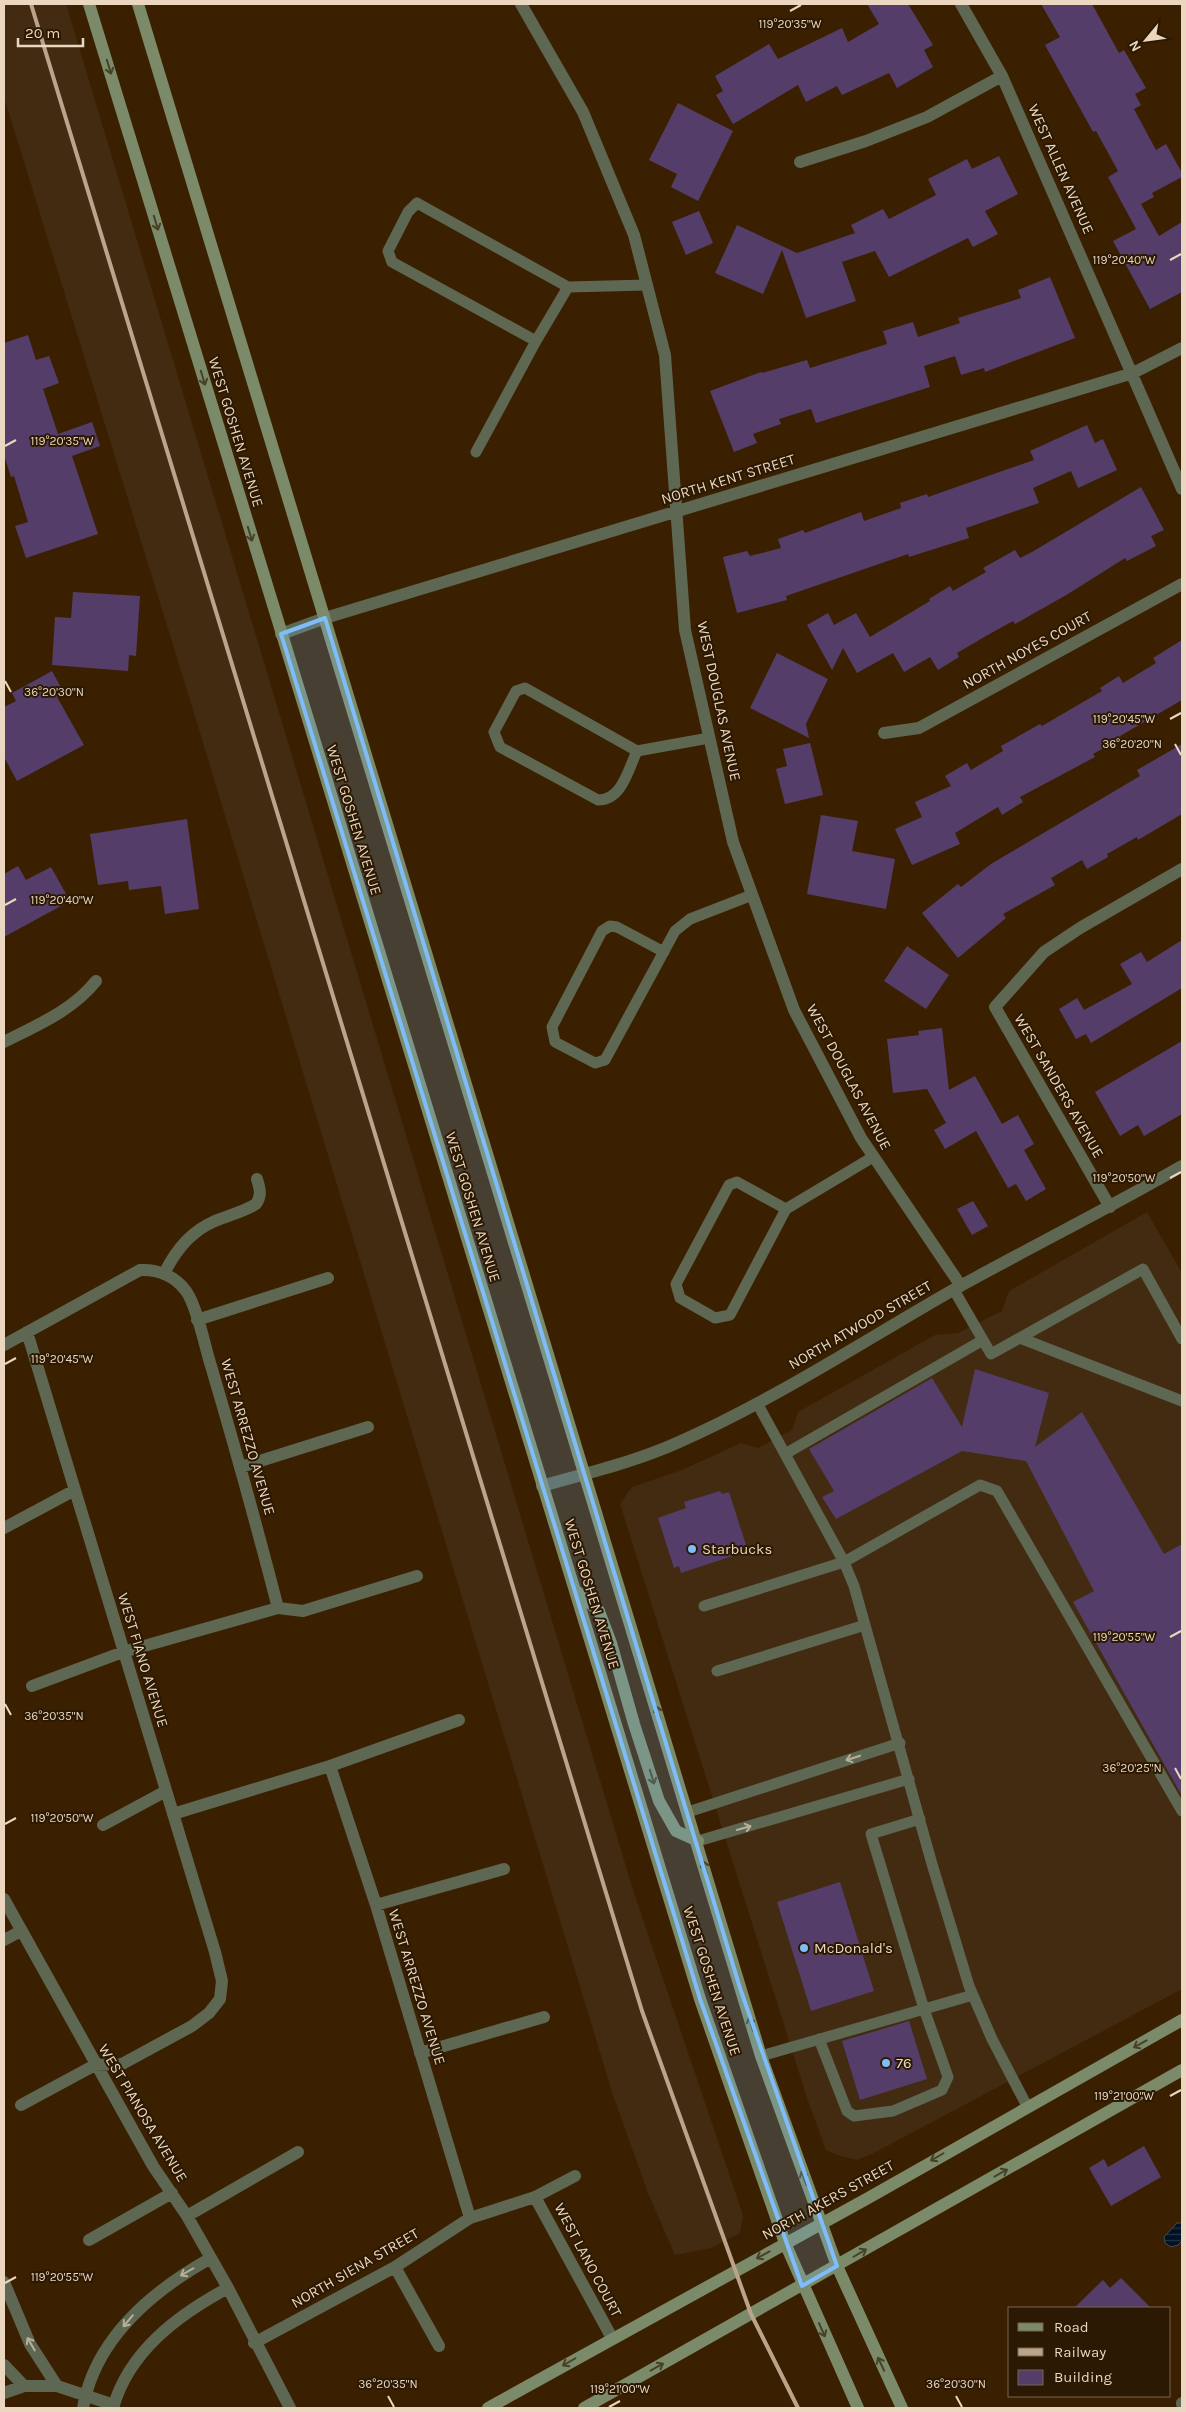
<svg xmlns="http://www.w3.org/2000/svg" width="1186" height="2412" font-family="Karla,sans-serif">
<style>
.built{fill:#422b11}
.water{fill:url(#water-rules);stroke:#464c55}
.building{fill:#553d69}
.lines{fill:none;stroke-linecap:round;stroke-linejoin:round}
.lane{stroke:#5d6752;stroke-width:11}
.street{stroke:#5d6752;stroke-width:12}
.secondary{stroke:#7b8b6a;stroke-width:12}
.rail{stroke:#bba48b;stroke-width:4}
.oneway{stroke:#474127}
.oneway2{stroke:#b9af99}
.marked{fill:#7fbdfa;fill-opacity:0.2;stroke:#7fbdfa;stroke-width:4;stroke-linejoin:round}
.ticks{fill:none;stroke:#ebd6bf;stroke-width:2}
.poi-dot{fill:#7fbdfa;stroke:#2b1903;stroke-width:2}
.labels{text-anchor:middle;stroke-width:4;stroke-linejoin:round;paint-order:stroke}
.street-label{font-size:15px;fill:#ebd6bf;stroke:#2b1903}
.poi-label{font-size:15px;fill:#ebd6bf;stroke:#2b1903;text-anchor:start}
.ticks-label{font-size:12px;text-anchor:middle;fill:#ebd6bf;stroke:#2b1903;stroke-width:4;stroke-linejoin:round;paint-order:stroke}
</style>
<defs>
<pattern id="water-rules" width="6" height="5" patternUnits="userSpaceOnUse" patternTransform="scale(1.25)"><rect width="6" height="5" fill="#001128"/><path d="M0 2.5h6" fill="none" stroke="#253345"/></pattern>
</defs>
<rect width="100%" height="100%" fill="#3a2000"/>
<path class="built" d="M4,4H66L633,1890L743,2215L740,2233L711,2248L675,2255L648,2193L612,2092L194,713L4,97Z
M1147,1212L1182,1273V1989L872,2154L857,2160L840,2156L826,2150L808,2101L620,1504L632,1487L682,1470L741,1443L758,1448L792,1430L798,1412L935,1335L958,1333L1002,1311L1009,1291Z"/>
<path class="water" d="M1177,2223H1182V2241L1178,2245L1171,2247L1165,2243L1164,2237Z"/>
<path class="building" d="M867,4H908L933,45L924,50L933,67L897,88L889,73L842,95L837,86L806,102L798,85L733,124L716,95L723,91L715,76L769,44L778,59L842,28L848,42L879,24Z
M1041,4H1092L1119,53L1124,50L1146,88L1135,94L1141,105L1134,109L1156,150L1166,144L1182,173V177L1152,193L1154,197L1141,204L1159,236L1182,222V292L1150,309L1113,241L1136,229L1108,177L1118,171L1096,131L1093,132L1045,45L1060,37Z
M678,103L733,131L698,201L671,187L677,174L649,160Z
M999,156L1018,194L985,211L998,234L973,247L968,238L889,277L875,251L842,262L856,301L806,318L782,250L763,294L715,273L737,225L797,253L855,233L851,225L883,209L889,219L936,195L928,179L967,159L972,169Z
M699,211L713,243L686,255L672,222Z
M1050,277L1075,338L985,372L984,368L961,375L955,356L924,366L930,387L816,423L811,409L779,419L781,424L753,434L757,443L734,452L710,391L761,372L762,373L807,360L810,368L887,344L883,331L913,322L918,337L960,323L958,318L1021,298L1018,290Z
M28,335L36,360L49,356L59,383L43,389L58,434L92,422L100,446L72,456L98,534L26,558L15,526L28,522L14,476L11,477L4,455V343Z
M1087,425L1095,443L1103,439L1117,470L1078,488L1071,471L1033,488L1039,503L966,528L969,538L909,557L908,554L786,596L787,600L737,613L723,557L747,551L750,556L781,548L778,539L803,530L805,533L861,512L864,521L901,508L900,503L927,494L928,497L1034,460L1030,451Z
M1141,487L1164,530L1151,536L1156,546L1127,561L1125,558L1068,594L1015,624L1013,621L986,636L957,653L959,657L938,670L930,657L904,672L893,653L857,673L843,648L832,670L807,625L828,613L834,625L856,613L870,637L930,601L929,599L950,586L953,591L986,572L983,568L1015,550L1020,558L1032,552Z
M73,592L140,596L136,656L129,655L128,671L52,665L55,617L71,618Z
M1182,640V700L1120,736L1121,738L1093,754L1095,757L1020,797L1023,802L1002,815L998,807L955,833L960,844L912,865L895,829L922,817L915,802L951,786L945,776L967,763L971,770L1003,751L1001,746L1040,724L1042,726L1102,691L1100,688L1119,676L1123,683L1156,663L1153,658Z
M777,653L828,679L806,724L809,738L750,708Z
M52,671L64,693L57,697L84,745L17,781L4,757V707L16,701L12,693Z
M810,743L823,795L785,804L776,769L787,766L783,749Z
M1182,744V814L1138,840L1137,837L1107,854L1108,857L1087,869L1082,860L1051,878L1055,885L1003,914L1006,918L958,958L922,913L958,884L961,887L991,864L1140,776L1137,770Z
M821,815L858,821L852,851L895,859L886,909L807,894Z
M187,819L199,909L165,914L161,886L129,890L128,881L98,885L90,834Z
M18,866L26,880L51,867L70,901L4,937V874Z
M1182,940V988L1091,1043L1086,1034L1076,1039L1059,1009L1077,998L1084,1010L1132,984L1120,964L1141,952L1147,962Z
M907,946L949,975L926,1009L884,981Z
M942,1028L949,1090L975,1076L1002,1124L1018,1115L1034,1144L1024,1150L1046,1189L1026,1201L1016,1184L1008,1188L976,1131L945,1149L934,1130L946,1123L927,1089L893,1093L887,1039L919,1035L918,1031Z
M1182,1041V1114L1144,1136L1138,1125L1120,1136L1095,1092Z
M973,1201L988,1226L972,1235L957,1209Z
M975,1369L1049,1393L1035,1447L1082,1412L1164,1554L1182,1544V1796L1073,1602L1094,1591L1026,1461L962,1451L836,1519L822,1497L834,1491L809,1449L932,1378L962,1427Z
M720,1491L722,1494L729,1492L748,1551L681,1573L679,1566L674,1568L658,1518L686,1508L684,1502Z
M840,1882L874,1991L811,2011L777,1902Z
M909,2021L927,2079L860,2100L842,2041Z
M1144,2146L1161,2177L1111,2206L1089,2168L1104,2159L1108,2167Z
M1121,2278L1151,2308H1074L1103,2280L1110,2288Z"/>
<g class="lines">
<path class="lane" d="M568,287L536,341L392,262L388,251L408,212L417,203L568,287L647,285
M476,452L536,341
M637,751C628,770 622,800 598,800L500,747L494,732L516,691L525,688L637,751L709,738
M664,952L617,927L610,926L602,931L552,1027L555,1042L595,1063L605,1060L675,931L690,919L752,895
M786,1209L730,1315L715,1318L680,1298L676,1284L729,1185L737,1182L786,1209L873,1157
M954,1290L991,1354L1143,1269L1182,1339
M1020,1338L1182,1401
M757,1403L844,1562L854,1586L932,1864L969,1986L992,2039L1027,2106
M785,1454L983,1340
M704,1606L844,1562L980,1485L997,1491L1182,1811
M717,1671L865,1625
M688,1812L900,1743
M698,1841L909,1779
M819,2039L847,2111L854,2116L893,2111L942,2090L948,2077L924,2009L871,1834L920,1819
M761,2056L973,1995"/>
<path class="street" d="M521,4L583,112L634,235L665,355L685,630L733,842L794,1010L861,1138L961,1286
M961,4L1002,76L1182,489
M800,162L866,141L927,117L1002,76
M281,634L325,618L1133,373L1182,348
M884,733L919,728L1182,584
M4,1042C37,1025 72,1011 96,981
M1110,1207L995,1007L1044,952L1080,928L1182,869
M164,1274C175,1251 191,1231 215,1221C229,1215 243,1212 256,1204C262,1195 260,1189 257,1179
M197,1320L328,1278
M4,1345L140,1270C158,1269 175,1276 186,1291C197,1306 205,1347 211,1366C235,1447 257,1527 278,1608
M241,1467L368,1427
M542,1486C587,1473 635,1462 679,1442C774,1400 862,1342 953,1290C1029,1248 1107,1209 1182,1166
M4,1528L73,1491
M32,1686L123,1652L278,1608L303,1611L417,1576
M330,1766L376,1905L470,2218
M173,1814L330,1766L459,1720
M103,1825L166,1791
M4,1899L153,2166L187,2216L228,2288L290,2408
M376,1905L504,1869
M4,1940L21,1931
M420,2053L544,2017
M21,2105L95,2065L122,2064L192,2026L209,2013L220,1999L222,1981L215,1952L27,1332
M535,2197L612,2338
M187,2216L298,2152
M89,2240L172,2193
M395,2267L439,2346
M4,2282L30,2344L57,2386
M254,2343L395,2267L470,2218L535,2197L575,2176
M4,2365L24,2386H57L114,2405
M4,2393L24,2386
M1182,2403V2404
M83,2408C95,2338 152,2291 211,2258
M113,2408C129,2351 178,2315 228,2288"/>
<path class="secondary" d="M89,4L700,1999L785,2243L858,2408
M138,4L761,2056L837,2266L902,2408
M575,1590L599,1611L611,1643L634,1724L659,1801L676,1831L698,1841
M488,2408L870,2197L1182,2020
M584,2408L1182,2070"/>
<path class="rail" d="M31,4L642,2011L751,2314L798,2408"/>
</g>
<defs><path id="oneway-shaft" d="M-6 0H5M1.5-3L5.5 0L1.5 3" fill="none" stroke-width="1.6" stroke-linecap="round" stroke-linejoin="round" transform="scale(1.25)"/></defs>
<g class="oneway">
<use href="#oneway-shaft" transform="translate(109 67) rotate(73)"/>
<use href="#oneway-shaft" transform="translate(156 223) rotate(73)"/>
<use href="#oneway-shaft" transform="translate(203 378) rotate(73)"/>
<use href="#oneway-shaft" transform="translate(250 534) rotate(73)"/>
<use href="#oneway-shaft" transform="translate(658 1713) rotate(-107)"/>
<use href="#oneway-shaft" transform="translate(652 1777) rotate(73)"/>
<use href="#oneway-shaft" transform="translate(705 1868) rotate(-106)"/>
<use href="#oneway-shaft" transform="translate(751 2024) rotate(-107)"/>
<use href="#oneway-shaft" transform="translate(1140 2044) rotate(151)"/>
<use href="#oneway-shaft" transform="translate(937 2157) rotate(150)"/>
<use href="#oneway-shaft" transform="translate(1001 2173) rotate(-29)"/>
<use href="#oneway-shaft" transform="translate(804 2178) rotate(-110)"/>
<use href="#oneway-shaft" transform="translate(860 2253) rotate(-30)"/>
<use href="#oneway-shaft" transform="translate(763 2255) rotate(151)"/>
<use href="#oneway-shaft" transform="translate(822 2330) rotate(66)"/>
<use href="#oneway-shaft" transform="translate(569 2362) rotate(150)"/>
<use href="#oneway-shaft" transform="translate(881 2364) rotate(-115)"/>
<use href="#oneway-shaft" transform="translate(657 2367) rotate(-29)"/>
</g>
<g class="oneway2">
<use href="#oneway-shaft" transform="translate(853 1758) rotate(162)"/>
<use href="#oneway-shaft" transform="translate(744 1828) rotate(-16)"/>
<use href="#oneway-shaft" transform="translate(187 2272) rotate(150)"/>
<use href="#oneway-shaft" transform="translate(128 2321) rotate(130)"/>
<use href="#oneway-shaft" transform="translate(31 2344) rotate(-120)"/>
</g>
<path class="marked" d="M325,618L740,1988L837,2266L802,2286L700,1999L281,634Z"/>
<path class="ticks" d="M790,11L801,5M1170,260L1181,254M5,446L16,440M5,681L11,692M1170,719L1181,713M1175,744L1181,755M5,905L16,899M1170,1178L1181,1172M5,1364L16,1358M1170,1637L1181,1631M5,1704L11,1715M1175,1768L1181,1779M5,1824L16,1818M1170,2096L1181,2090M5,2283L16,2277M388,2396L394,2407M956,2396L962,2407M609,2407L620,2401"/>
<g class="poi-dot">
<circle cx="692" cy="1549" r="5"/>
<circle cx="804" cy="1948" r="5"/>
<circle cx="886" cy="2063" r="5"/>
</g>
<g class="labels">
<g class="street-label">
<text transform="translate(1061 169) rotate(66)" y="5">WEST ALLEN AVENUE</text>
<text transform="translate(236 432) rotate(73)" y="5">WEST GOSHEN AVENUE</text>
<text transform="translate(728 479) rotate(-17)" y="5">NORTH KENT STREET</text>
<text transform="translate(1027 650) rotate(-29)" y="5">NORTH NOYES COURT</text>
<text transform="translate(719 701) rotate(78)" y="5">WEST DOUGLAS AVENUE</text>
<text transform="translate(354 820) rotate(73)" y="5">WEST GOSHEN AVENUE</text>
<text transform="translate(849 1077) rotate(62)" y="5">WEST DOUGLAS AVENUE</text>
<text transform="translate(1059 1086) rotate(60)" y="5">WEST SANDERS AVENUE</text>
<text transform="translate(473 1207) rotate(73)" y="5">WEST GOSHEN AVENUE</text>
<text transform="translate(860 1325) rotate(-30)" y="5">NORTH ATWOOD STREET</text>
<text transform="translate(248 1437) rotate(74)" y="5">WEST ARREZZO AVENUE</text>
<text transform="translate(592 1594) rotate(73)" y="5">WEST GOSHEN AVENUE</text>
<text transform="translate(143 1660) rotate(73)" y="5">WEST FIANO AVENUE</text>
<text transform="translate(712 1981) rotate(72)" y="5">WEST GOSHEN AVENUE</text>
<text transform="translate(417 1987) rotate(73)" y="5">WEST ARREZZO AVENUE</text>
<text transform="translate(143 2113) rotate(59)" y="5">WEST PIANOSA AVENUE</text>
<text transform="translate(828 2200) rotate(-29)" y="5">NORTH AKERS STREET</text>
<text transform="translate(588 2260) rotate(62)" y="5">WEST LANO COURT</text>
<text transform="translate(355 2268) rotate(-30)" y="5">NORTH SIENA STREET</text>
</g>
<g class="poi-label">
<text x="702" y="1554">Starbucks</text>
<text x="814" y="1953">McDonald's</text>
<text x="896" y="2068">76</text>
</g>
</g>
<g class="ticks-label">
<text x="790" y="28">119°20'35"W</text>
<text x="1124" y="264">119°20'40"W</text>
<text x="62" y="445">119°20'35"W</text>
<text x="54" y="696">36°20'30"N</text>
<text x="1124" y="723">119°20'45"W</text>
<text x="1132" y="748">36°20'20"N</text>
<text x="62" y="904">119°20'40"W</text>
<text x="1124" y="1182">119°20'50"W</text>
<text x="62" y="1363">119°20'45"W</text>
<text x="1124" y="1641">119°20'55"W</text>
<text x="54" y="1720">36°20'35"N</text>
<text x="1132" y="1772">36°20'25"N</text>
<text x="62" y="1822">119°20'50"W</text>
<text x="1124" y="2100">119°21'00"W</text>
<text x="62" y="2281">119°20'55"W</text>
<text x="388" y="2388">36°20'35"N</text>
<text x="956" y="2388">36°20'30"N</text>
<text x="620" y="2393">119°21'00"W</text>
</g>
<rect width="1186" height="2412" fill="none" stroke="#ebd6bf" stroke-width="10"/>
<rect x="1008" y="2307" width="162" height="90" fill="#2b1903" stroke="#78654e"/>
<rect x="1018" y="2323" width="25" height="8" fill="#7b8b6a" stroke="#78654e"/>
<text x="1054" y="2332" font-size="15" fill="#ebd6bf">Road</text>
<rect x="1018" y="2348" width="25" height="8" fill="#bba48b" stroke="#78654e"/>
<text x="1054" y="2357" font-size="15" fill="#ebd6bf">Railway</text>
<rect x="1018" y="2370" width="25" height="15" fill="#553d69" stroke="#78654e"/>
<text x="1054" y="2382" font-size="15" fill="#ebd6bf">Building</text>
<g transform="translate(1146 40) rotate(241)" stroke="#2b1903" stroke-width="4" paint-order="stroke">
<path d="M0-4L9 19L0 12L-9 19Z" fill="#ebd6bf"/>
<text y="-8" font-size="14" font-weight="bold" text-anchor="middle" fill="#ebd6bf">N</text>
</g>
<path d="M18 38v8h65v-8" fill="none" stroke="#ebd6bf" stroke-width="2.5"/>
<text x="25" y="38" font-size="15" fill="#ebd6bf" stroke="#2b1903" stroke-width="4" paint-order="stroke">20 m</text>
</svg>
